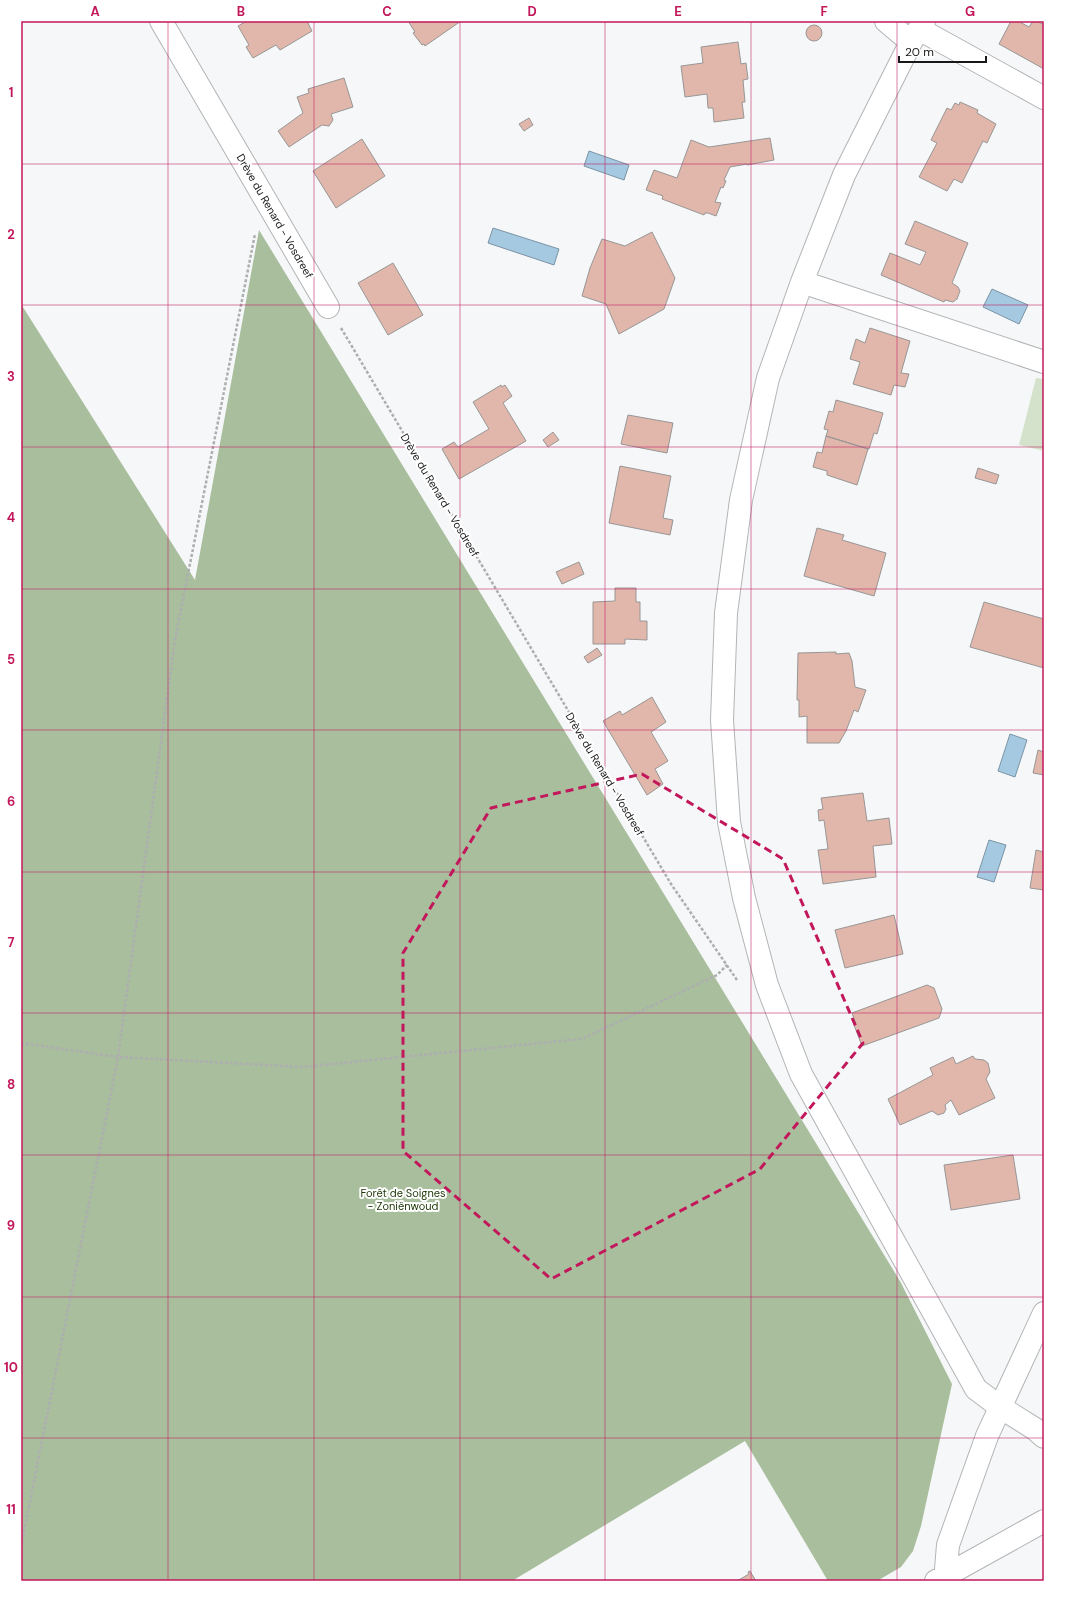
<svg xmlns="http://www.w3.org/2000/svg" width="1065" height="1602" font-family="'DM Sans',sans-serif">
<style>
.green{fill:#d4e2cc}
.forest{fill:#a9be9d}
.water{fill:#a5c9e1;stroke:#7b94a5}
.building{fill:#e1b7ab;stroke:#989696}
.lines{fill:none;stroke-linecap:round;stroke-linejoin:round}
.minor-casing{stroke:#b3b4b5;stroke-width:24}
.path{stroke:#adaeaf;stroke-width:2.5;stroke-dasharray:3 2;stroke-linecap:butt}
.minor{stroke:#fff;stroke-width:22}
.marked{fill:none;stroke:#c2185b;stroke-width:3;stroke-dasharray:8 5;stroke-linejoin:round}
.grid{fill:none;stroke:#c2185b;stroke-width:1;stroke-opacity:0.55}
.labels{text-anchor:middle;stroke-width:4;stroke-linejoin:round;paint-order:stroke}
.street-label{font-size:11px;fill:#181819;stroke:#fff}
.park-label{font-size:11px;fill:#1a3402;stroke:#fff}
.neatline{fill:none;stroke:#c2185b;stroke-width:1.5}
.grid-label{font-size:13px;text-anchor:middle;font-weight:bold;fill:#c2185b}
</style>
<rect width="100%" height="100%" fill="#f5f7f8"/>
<path class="green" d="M1036,378L1044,379V451L1019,445Z"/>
<path class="forest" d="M259,230L900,1281L952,1384L921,1526L913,1551L901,1567L877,1581H828L745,1441L512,1581H21V304L195,580Z"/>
<path class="water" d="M589,151L629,165L624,180L584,166Z
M493,228L559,249L554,265L488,243Z
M992,289L1028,305L1019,324L983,307Z
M1010,734L1027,740L1015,777L998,771Z
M989,840L1006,845L994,882L977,877Z"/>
<path class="building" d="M247,21H307L312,31L280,50L276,45L253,58L246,47L249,45L238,26Z
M408,21H461L425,46L424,44L422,45L413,33L415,32Z
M1011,21H1018L1029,27L1033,21H1037L1044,25V69L999,44Z
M806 33a8 8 0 1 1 16 0a8 8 0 1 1-16 0Z
M738,42L741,64L746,63L748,79L743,80L745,102H742L744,118L714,122L713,108H708L707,94L685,97L681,66L703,63L701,47Z
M344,78L353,107L331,114L333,120L329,126L322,125L289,147L278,131L303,113L297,97L309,93L308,89Z
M960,102L978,110L977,113L996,124L987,143L983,141L962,183L954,179L947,191L919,177L937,143L931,140L947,108L951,110L955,103L959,105Z
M529,118L533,125L524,131L519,124Z
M770,138L774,160L747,165V164L730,167L724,180L726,181L723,188L721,187L715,202L721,203L716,216L708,213H705L704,215L662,199L663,196L646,190L654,170L677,178L691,140L709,147Z
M362,139L385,176L336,208L313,171Z
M915,221L968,243L952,283L958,287L960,291L957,299L953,302L945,300L944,302L881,275L890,253L920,265L926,252L905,244Z
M652,232L675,278L664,309L619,334L606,304L582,296L590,268L602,239L625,246Z
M393,263L423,315L388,335L358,283Z
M870,328L910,341L901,373L909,374L905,387L894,385L891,395L853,384L860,362L850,359L856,339L865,343Z
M501,385L502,387L505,385L512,396L503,403L526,441L459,479L442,449L454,442L458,447L489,429L473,402Z
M836,400L883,413L877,434L874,433L869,449L826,436L828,430L824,429L829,411L833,412Z
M628,415L673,423L667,453L621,444Z
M553,432L559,440L548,447L543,440Z
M826,436L868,449L857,485L827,475V471L813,467L817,452L822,453Z
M620,466L671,476L663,518L673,520L670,535L609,523Z
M978,468L999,475L996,484L975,478Z
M817,528L844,535L842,540L886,553L874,596L804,576Z
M579,562L584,574L562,584L556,572Z
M615,588H636V602H640V621H647V640L625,639V644H593V602L615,601Z
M984,602L1044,619V668L970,647Z
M597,648L602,655L588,663L584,657Z
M836,652V654L849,653L852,661L855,687L866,690L858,712L854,710L846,731L839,743H807V716L799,717V700H797L798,653Z
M652,697L666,722L651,732L668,761L655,769L663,784L647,795L603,721L620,711L622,715Z
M1038,750L1044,752V775L1033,773Z
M863,793L867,821L889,818L892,844L873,846L876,877L823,884L818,850L828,849L824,820L819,821L818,810L823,809L821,798Z
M1036,850L1044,852V890L1030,888Z
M894,915L903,954L845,968L835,930Z
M927,985L934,988L942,1009L939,1018L862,1046L854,1025L856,1024L852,1013Z
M973,1056L975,1059L984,1060L988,1063L990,1072L986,1079L995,1098L959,1115L951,1100L945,1105L946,1109L944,1113L938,1115L932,1111L900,1125L888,1099L933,1075L930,1068L953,1057L956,1064Z
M1013,1155L1020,1199L951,1210L944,1165Z
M750,1571L756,1581H737L749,1574L748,1572Z"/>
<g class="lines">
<defs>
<path id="minor" d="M161,21L328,307
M886,21L911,42
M924,21L911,42L844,175L802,282L768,378L741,500L726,613L722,720L729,822L744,898L767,985L801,1074L976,1389L1000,1407L1035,1429L1044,1437
M919,29L1044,98
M802,282L1044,362
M936,1581L1044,1521
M945,1581L948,1545L987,1436L1044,1313"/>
</defs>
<use href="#minor" class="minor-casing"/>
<path class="path" d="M341,328L671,884L737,980
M21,1043L118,1057L302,1067L582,1039L717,975L727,965
M21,1547L118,1057L175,640L255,234"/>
<use href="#minor" class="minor"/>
</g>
<path class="marked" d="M642,774L783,859L863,1043L760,1169L551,1279L403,1151V953L491,808Z"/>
<path class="grid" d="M168,21V1581M314,21V1581M460,21V1581M605,21V1581M751,21V1581M897,21V1581M21,164H1044M21,305H1044M21,447H1044M21,589H1044M21,730H1044M21,872H1044M21,1013H1044M21,1155H1044M21,1297H1044M21,1438H1044"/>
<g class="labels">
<g class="street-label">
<text transform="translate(275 216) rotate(60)" y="4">Drève du Renard - Vosdreef</text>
<text transform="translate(440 495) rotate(59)" y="4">Drève du Renard - Vosdreef</text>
<text transform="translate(605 774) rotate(59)" y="4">Drève du Renard - Vosdreef</text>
</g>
<g class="park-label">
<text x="403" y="1197">Forêt de Soignes<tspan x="403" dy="13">- Zoniënwoud</tspan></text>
</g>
</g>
<rect width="1065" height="1602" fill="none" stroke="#ffffff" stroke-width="44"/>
<path d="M899 56v6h87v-6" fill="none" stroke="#181819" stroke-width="2"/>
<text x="905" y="56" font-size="12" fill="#181819" stroke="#ffffff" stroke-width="3" paint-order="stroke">20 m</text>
<rect x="22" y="22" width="1021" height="1558" class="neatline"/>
<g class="grid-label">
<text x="95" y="16">A</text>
<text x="241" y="16">B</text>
<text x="387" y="16">C</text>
<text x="532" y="16">D</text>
<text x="678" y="16">E</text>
<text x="824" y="16">F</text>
<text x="970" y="16">G</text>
<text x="11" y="97">1</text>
<text x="11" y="239">2</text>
<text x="11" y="381">3</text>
<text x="11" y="522">4</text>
<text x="11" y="664">5</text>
<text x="11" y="806">6</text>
<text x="11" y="947">7</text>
<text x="11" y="1089">8</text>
<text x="11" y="1230">9</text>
<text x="11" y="1372">10</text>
<text x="11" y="1514">11</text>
</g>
</svg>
